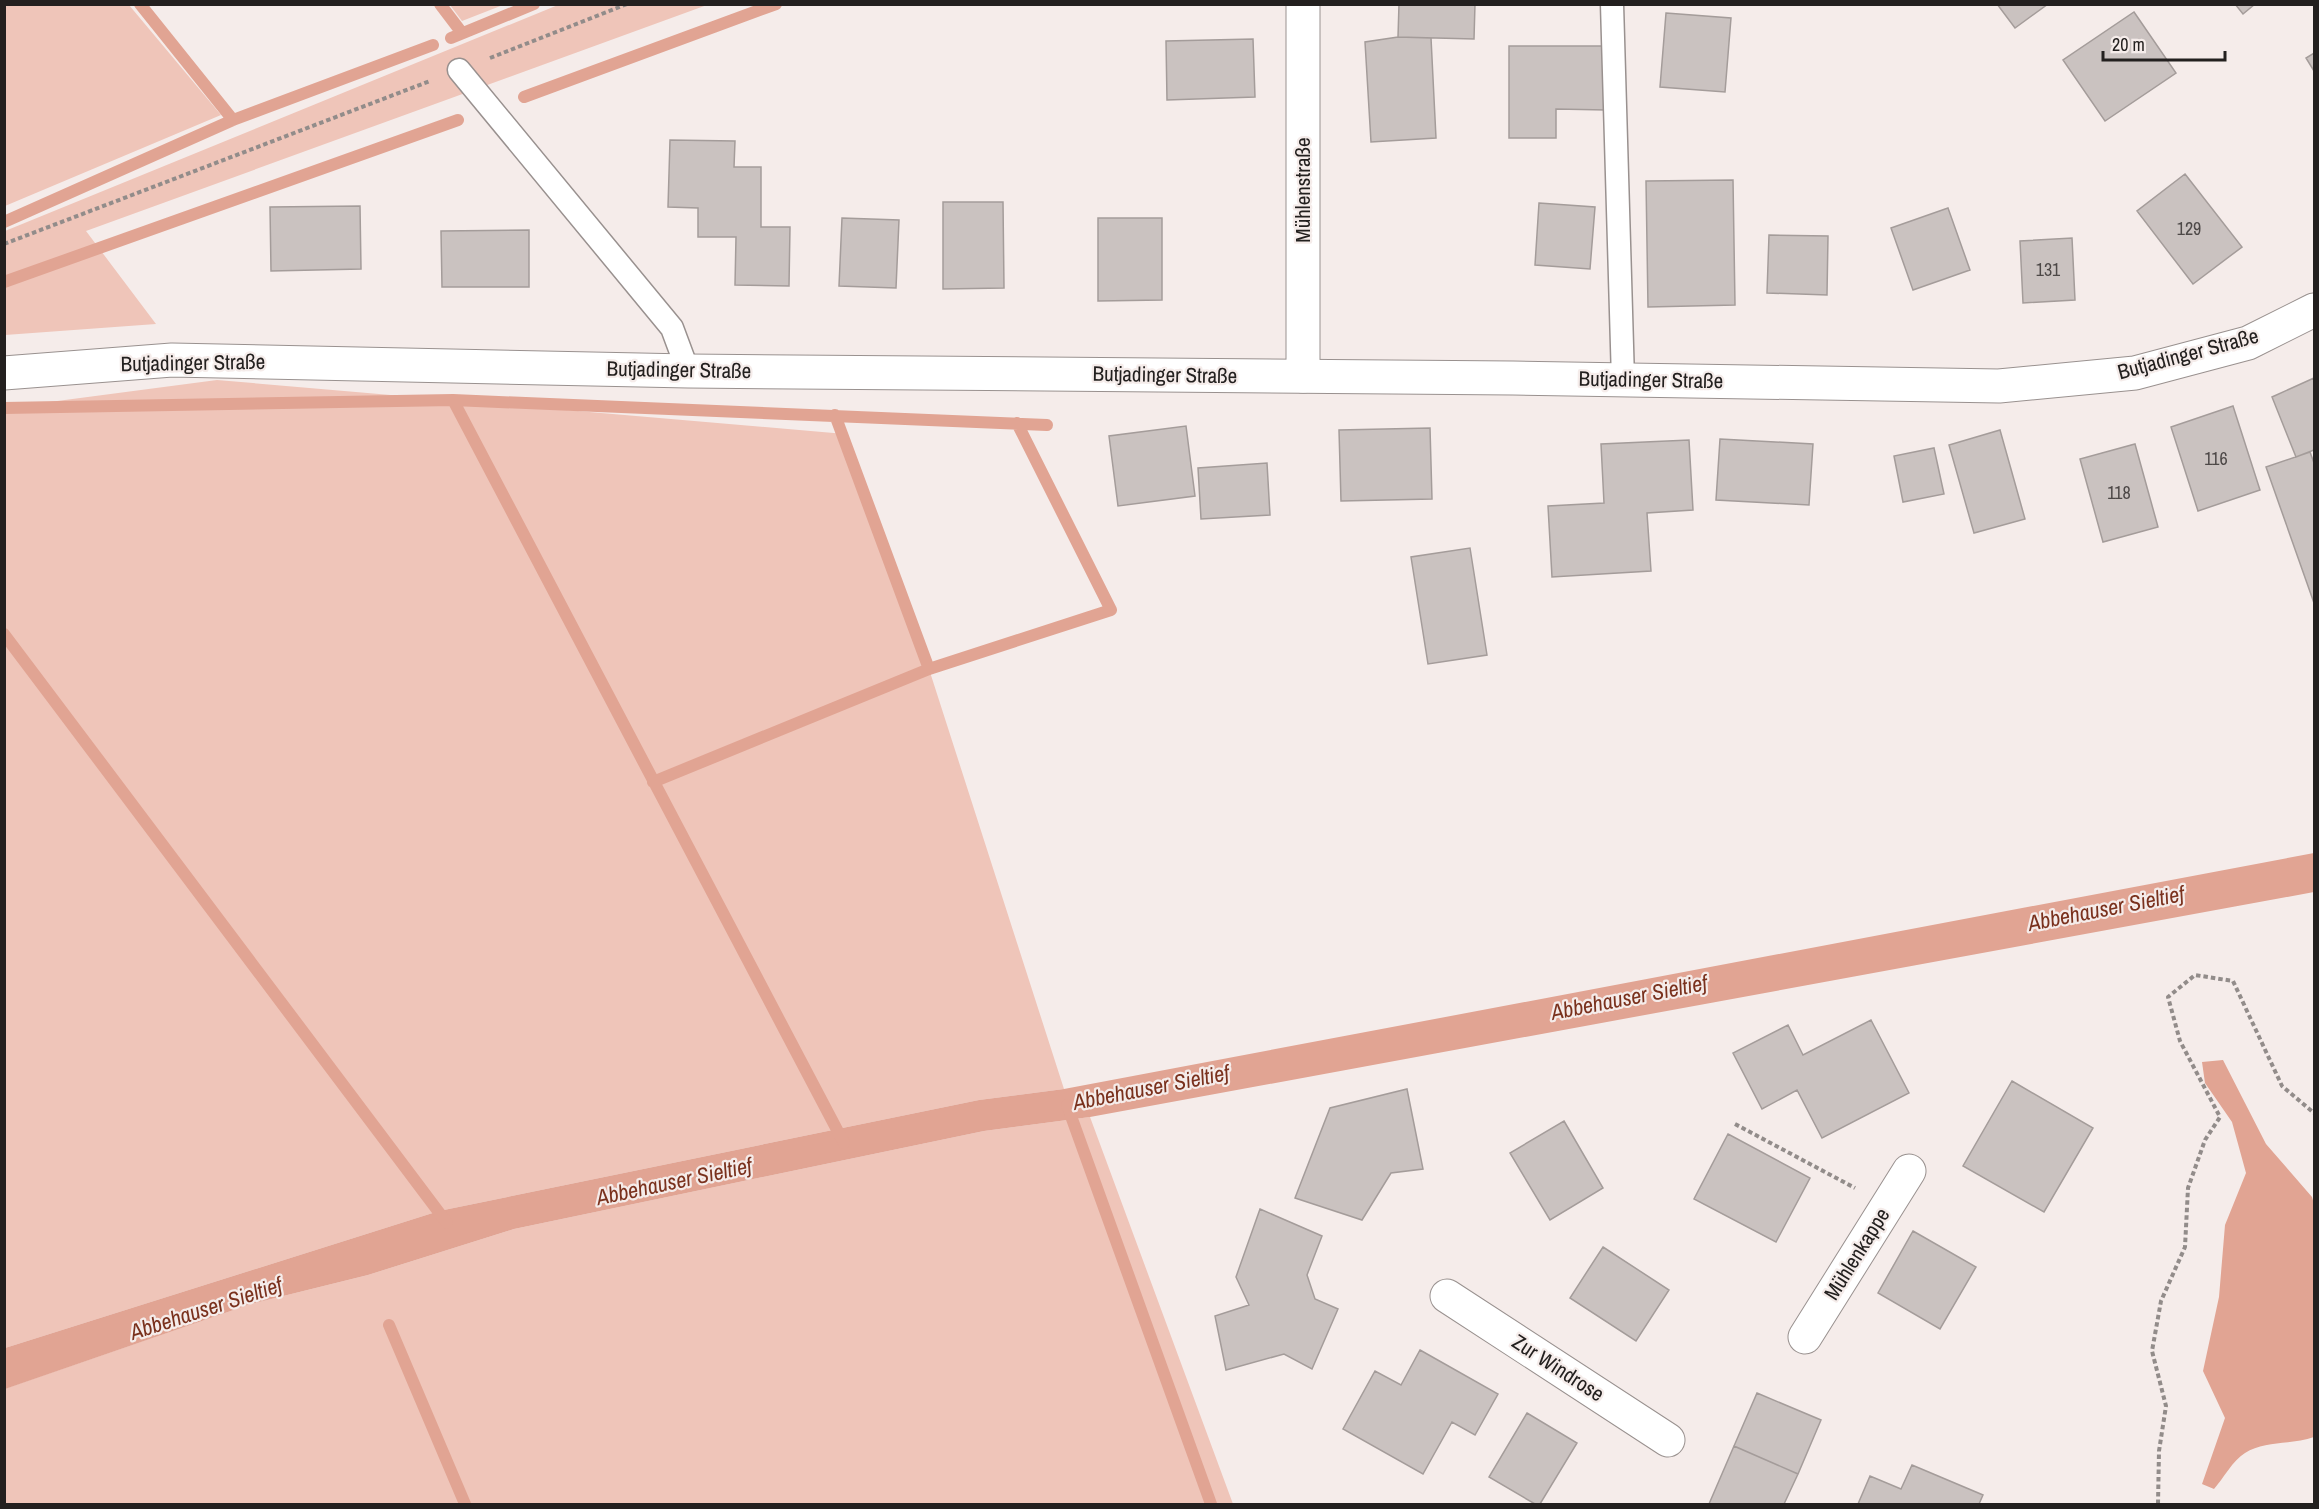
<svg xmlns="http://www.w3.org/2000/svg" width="2319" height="1509" font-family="'Archivo Narrow',sans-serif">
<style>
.green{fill:#efc5b9}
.water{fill:#e1a493}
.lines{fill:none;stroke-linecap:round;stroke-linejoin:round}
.stream{stroke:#e1a493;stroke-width:12}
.building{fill:#cac2c0;stroke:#a49c9a;stroke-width:1.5}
.lane-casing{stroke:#99918f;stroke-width:25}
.street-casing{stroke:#99918f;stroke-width:35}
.secondary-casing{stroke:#99918f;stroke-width:35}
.path{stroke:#928c8a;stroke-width:4;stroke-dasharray:4.5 3;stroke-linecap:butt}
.lane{stroke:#fff;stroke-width:22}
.street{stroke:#fff;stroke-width:33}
.secondary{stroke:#fff;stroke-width:33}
.labels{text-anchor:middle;stroke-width:4.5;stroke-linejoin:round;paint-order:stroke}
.number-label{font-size:18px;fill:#4d4847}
.street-label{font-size:21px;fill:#23201f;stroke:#f5ecea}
.water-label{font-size:22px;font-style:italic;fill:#7a311d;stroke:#f5ecea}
</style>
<rect width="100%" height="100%" fill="#f5ecea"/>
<path class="green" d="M5,4L129,5L221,115L5,206Z
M450,5H503L462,21Z
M558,5H707L86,231L156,324L5,335V231Z
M217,380L845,434L929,669L1064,1089L979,1100L439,1211L5,1348L4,408Z
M1090,1117L1233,1504H5L4,1389L251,1304L368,1275L514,1229L984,1131Z"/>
<path class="water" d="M2314,853V892L1090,1117L984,1131L514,1229L368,1275L251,1304L5,1389V1348L439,1211L979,1100L1064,1089Z
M2223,1060L2266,1144L2312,1197L2314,1204V1437C2293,1445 2265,1440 2245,1453C2233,1460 2223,1479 2214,1489L2202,1484L2225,1418L2203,1371L2219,1297L2225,1225L2246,1173L2232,1122L2205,1083L2202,1062Z"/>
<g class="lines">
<path class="stream" d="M140,4L233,120
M440,4L462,33
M451,38L534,4
M524,97L776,4
M4,222L233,120L433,45
M4,282L458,120
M453,400L844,1143
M4,408L453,400L1047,425
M835,415L929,669
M4,634L447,1223
M653,782L929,669L1111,610L1017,423
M1067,1105L1211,1504
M389,1325L465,1504"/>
</g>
<path class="building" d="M1399,4H1475L1474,39L1398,37Z
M1997,4H2048L2015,28Z
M2235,4H2255L2243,14Z
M2134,12L2176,73L2105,121L2063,60Z
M1666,13L1731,18L1725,92L1660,87Z
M1398,37L1431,38L1436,138L1371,142L1365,42Z
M1253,39L1255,97L1167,100L1166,41Z
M1509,46H1606V110L1556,109V138H1509Z
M2314,53V71L2306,58Z
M670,140L735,141L734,167H761V227H790L789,286L735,285L736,237H698V208L668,207Z
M2185,174L2242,247L2193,284L2137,211Z
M1733,180L1735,305L1648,307L1646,181Z
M943,202H1003L1004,288L943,289Z
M1539,203L1595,207L1590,269L1535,265Z
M360,206L361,269L271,271L270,207Z
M1948,208L1970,270L1913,290L1891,228Z
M842,218L899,220L896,288L839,286Z
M1098,218H1162V300L1098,301Z
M529,230V287H442L441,231Z
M1769,235L1828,236L1827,295L1767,293Z
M2072,238L2075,300L2023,303L2020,241Z
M2314,378V450L2296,457L2272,397Z
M2233,406L2260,490L2198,511L2171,427Z
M1186,426L1195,496L1118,506L1109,436Z
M1430,428L1432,499L1341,501L1339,430Z
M2000,430L2025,519L1974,533L1949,445Z
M1720,439L1813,444L1809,505L1716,500Z
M1689,440L1693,510L1647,513L1651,571L1552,577L1548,506L1604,503L1601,444Z
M2135,444L2158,527L2103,542L2080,459Z
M1934,448L1944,494L1903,502L1894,456Z
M2310,452L2314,463V603L2266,467Z
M1267,463L1270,515L1201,519L1198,468Z
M1470,548L1487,655L1428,664L1411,557Z
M1871,1020L1909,1093L1822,1138L1797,1090L1762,1109L1733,1053L1788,1025L1803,1055Z
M2012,1081L2093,1128L2044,1212L1963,1166Z
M1407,1089L1423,1169L1391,1173L1362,1220L1295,1198L1330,1108Z
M1564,1121L1603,1188L1550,1220L1510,1153Z
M1728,1134L1810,1178L1776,1242L1694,1199Z
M1260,1209L1322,1236L1307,1275L1315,1299L1338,1309L1312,1369L1284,1354L1226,1370L1215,1316L1249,1305L1236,1277Z
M1913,1231L1976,1267L1940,1329L1878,1293Z
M1603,1247L1669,1290L1636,1341L1570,1298Z
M1420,1350L1498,1394L1475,1435L1452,1422L1423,1474L1343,1429L1375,1371L1401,1385Z
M1757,1393L1821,1420L1798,1474L1734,1446Z
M1527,1413L1577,1443L1540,1504H1535L1489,1477Z
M1734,1446L1798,1474L1784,1504H1709Z
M1912,1465L1983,1495L1979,1504H1858L1870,1476L1901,1489Z"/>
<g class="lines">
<defs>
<path id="lane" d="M1612,4L1623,380
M459,70L672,328L688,371"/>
<path id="street" d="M1303,376V4
M1447,1296L1668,1440
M1805,1337L1909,1171"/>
<path id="secondary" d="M4,373L172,360L688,371L1513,378L1999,386L2135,373L2248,343L2314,310"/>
</defs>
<use href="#lane" class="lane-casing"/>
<use href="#street" class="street-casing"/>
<use href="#secondary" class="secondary-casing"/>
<path class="path" d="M490,58L627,4
M4,244L430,81
M1735,1124L1855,1188
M2158,1504L2159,1451L2166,1406L2152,1351L2161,1301L2185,1247L2188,1188L2205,1140L2220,1117L2180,1041L2168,997L2195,975L2233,981L2282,1086L2314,1113"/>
<use href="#lane" class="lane"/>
<use href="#street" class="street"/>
<use href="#secondary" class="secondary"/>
</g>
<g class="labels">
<g class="number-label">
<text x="2189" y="235">129</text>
<text x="2048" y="276">131</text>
<text x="2216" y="465">116</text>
<text x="2119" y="499">118</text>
</g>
<g class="street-label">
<text transform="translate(1303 190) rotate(-90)" y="7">Mühlenstraße</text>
<text transform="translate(2188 354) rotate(-15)" y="7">Butjadinger Straße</text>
<text transform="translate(193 363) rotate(-1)" y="7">Butjadinger Straße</text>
<text transform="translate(679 370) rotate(1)" y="7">Butjadinger Straße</text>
<text transform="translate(1165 375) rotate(1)" y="7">Butjadinger Straße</text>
<text transform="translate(1651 380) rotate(1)" y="7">Butjadinger Straße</text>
<text transform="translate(1857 1254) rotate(-58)" y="7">Mühlenkappe</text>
<text transform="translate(1558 1368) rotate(33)" y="7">Zur Windrose</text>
</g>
<g class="water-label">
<text transform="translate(2106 908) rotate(-11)" y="8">Abbehauser Sieltief</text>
<text transform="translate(1629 997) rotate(-11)" y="8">Abbehauser Sieltief</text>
<text transform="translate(1151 1087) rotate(-11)" y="8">Abbehauser Sieltief</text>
<text transform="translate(674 1181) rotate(-12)" y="8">Abbehauser Sieltief</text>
<text transform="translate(206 1308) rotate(-18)" y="8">Abbehauser Sieltief</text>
</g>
</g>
<rect width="2319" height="1509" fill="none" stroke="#23201f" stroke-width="12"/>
<path d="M2103 51v9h122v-9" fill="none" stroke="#23201f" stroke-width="3"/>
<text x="2112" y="51" font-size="18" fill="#23201f" stroke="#f5ecea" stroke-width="4.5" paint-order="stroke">20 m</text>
</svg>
